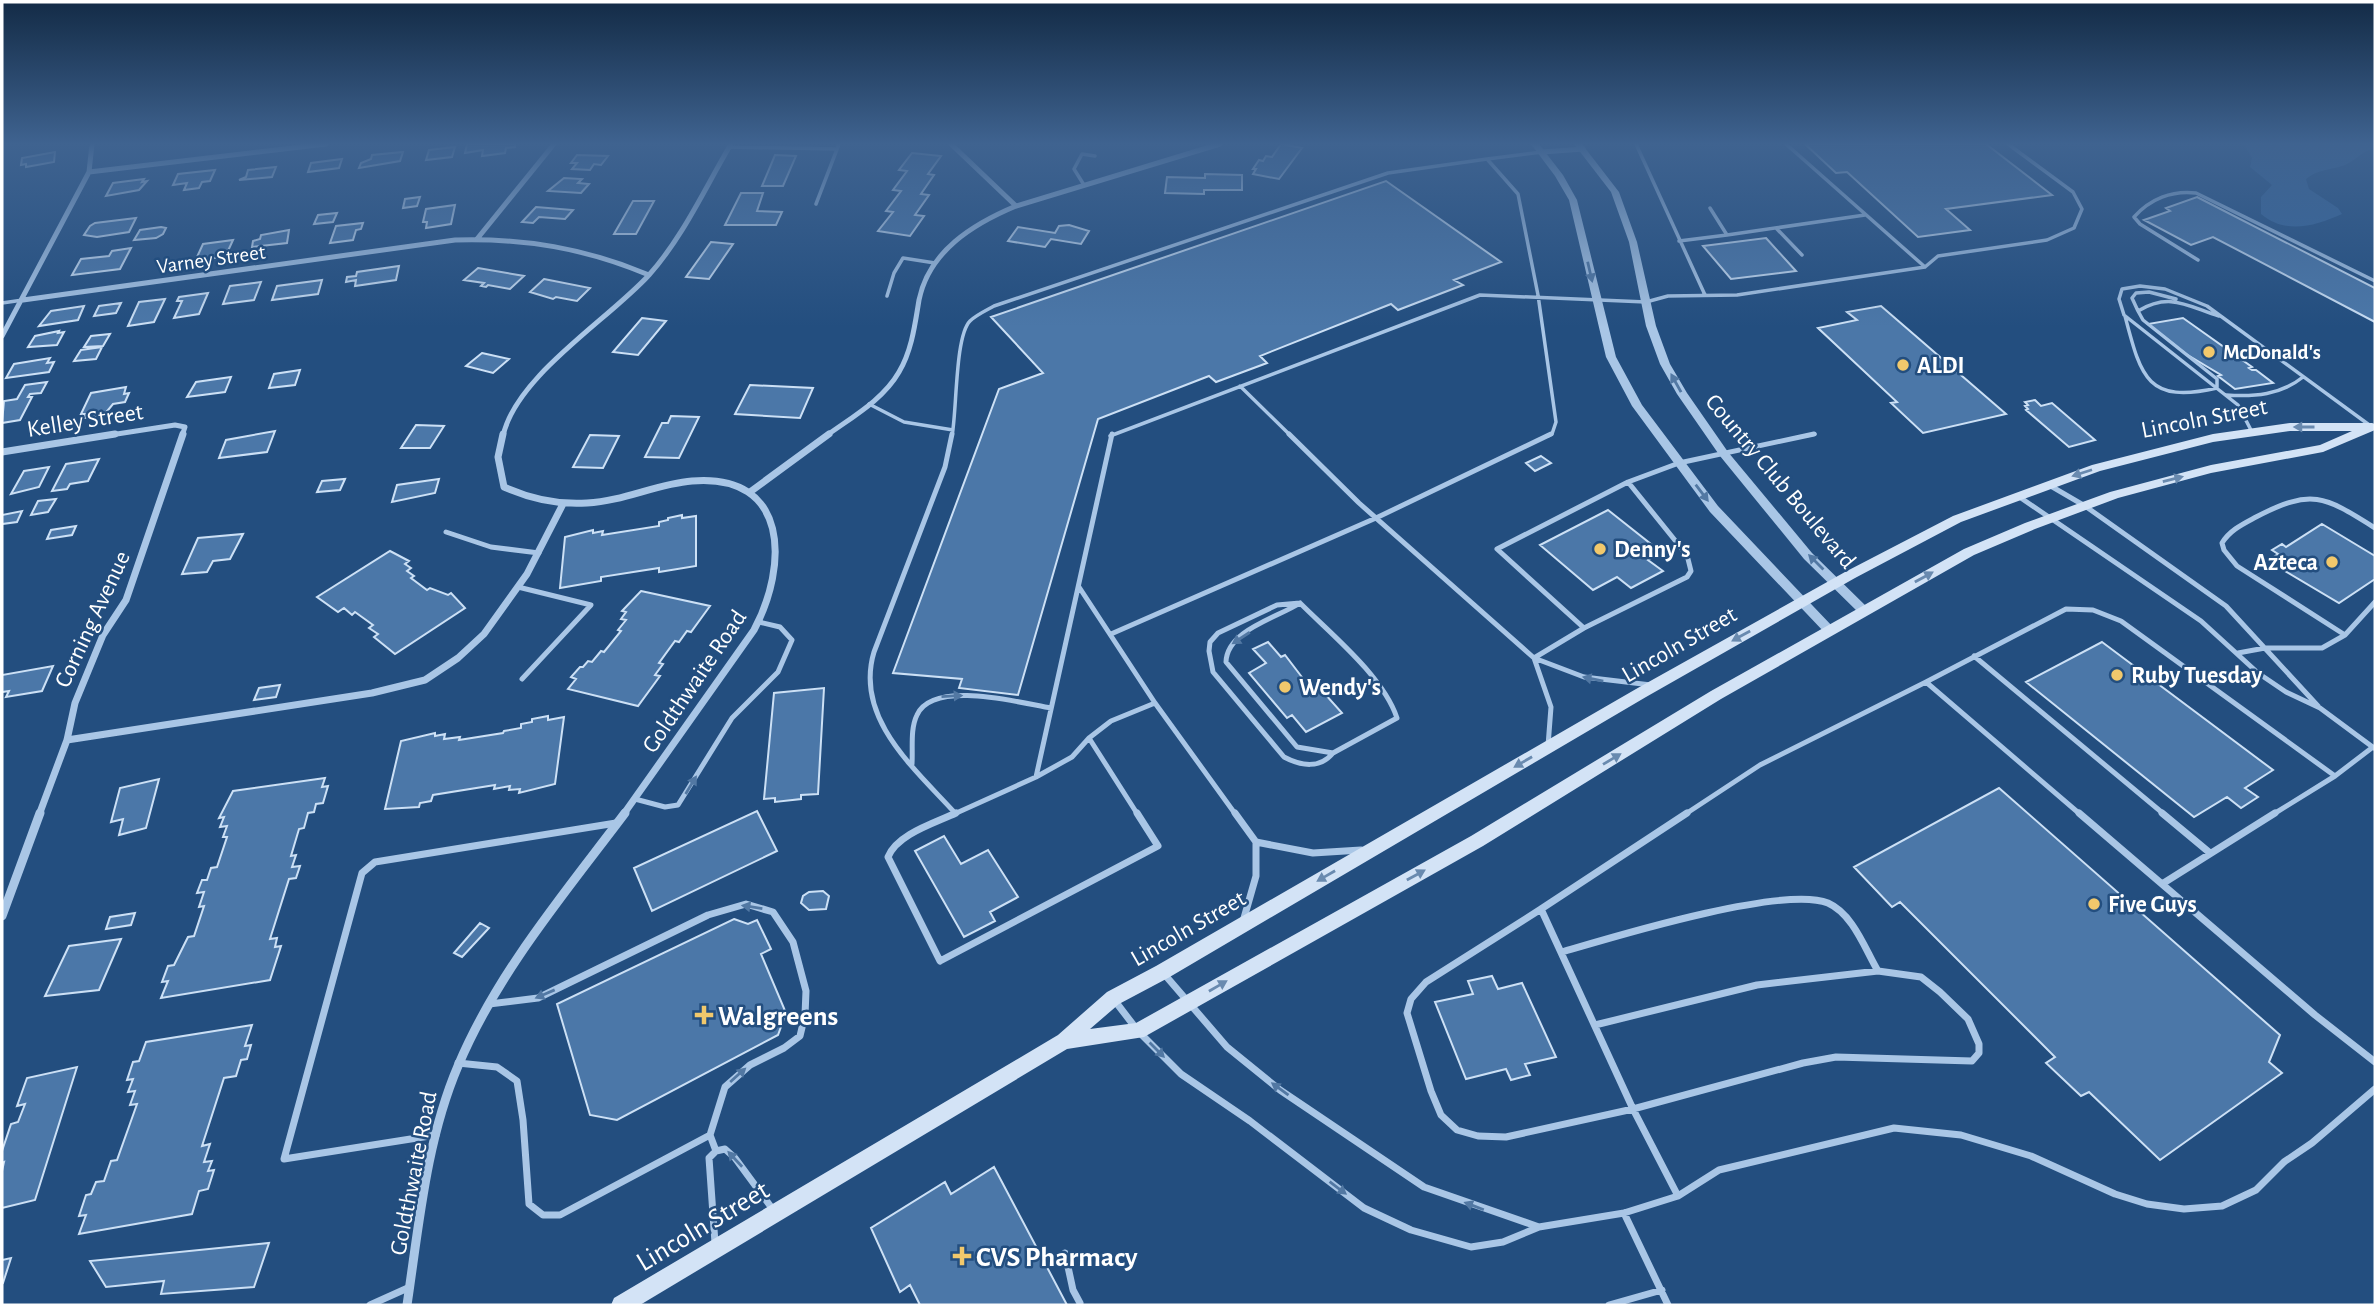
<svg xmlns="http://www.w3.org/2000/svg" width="2377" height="1307" font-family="'Alegreya Sans',sans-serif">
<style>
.green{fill:#37679d}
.building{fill:#4b77a8;stroke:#cce0f5;stroke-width:2}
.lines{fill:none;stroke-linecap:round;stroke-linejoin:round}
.service-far2{stroke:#a9c6e6;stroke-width:3.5}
.service-far1{stroke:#a9c6e6;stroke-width:5}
.service{stroke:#a9c6e6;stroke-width:7}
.minor-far2{stroke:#a9c6e6;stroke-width:5}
.minor-far1{stroke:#a9c6e6;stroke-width:7}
.minor{stroke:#a9c6e6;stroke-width:9}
.tertiary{fill:#a9c6e6;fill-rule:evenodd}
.secondary{fill:#d3e3f6;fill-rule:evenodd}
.oneway{fill:#5278a3}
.oneway2{fill:#698aaf}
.poi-dot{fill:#f1c86c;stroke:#234e7f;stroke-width:2.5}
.labels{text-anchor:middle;stroke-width:5;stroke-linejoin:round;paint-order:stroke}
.far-street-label{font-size:21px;fill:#fff;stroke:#234e7f}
.far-poi-label{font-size:21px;font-weight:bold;fill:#fff;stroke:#234e7f;text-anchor:start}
.poi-label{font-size:24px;font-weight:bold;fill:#fff;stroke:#234e7f;text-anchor:start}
.street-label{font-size:24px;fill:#fff;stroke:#234e7f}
.near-poi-label{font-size:28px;font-weight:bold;fill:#fff;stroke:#234e7f;text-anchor:start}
.near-street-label{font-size:28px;fill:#fff;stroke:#234e7f}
</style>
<rect width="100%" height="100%" fill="#234e7f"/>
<path class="green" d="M2244,144H2375V148C2362,151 2356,160 2345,165C2331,170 2318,169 2306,179L2309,189L2338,208L2342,214C2315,226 2286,235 2261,214V197L2272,185L2250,167L2252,158Z"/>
<path class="building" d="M467,144H515V147L506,148L505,153L482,156L483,150L465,153Z
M1281,144L1302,148L1279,179L1253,174L1256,169H1253L1259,160L1263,161L1266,156L1272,157Z
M1805,144H1986L2052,195L1946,209L1970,230L1918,237L1847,172L1836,173Z
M455,147L452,157L426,160L429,150Z
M55,152L54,162L26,167V164L21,165L22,158Z
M403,152L400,161L359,168L361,163L371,159L372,155Z
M912,153L941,156L928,174L934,175L921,194L929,195L915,215L924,216L910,236L878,231L893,212L886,211L901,191L893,190L907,171L899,170Z
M577,155L608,156L601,165L594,164L590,170L572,169L577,163H571Z
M775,155L796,156L783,186H762Z
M342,159L339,168L308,172L311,163Z
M276,167L272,177L239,180L246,177L248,170Z
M215,170L210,181L202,182L199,188L184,190L187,183L173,185L178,174Z
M1205,174L1242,175V190H1204V194L1165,193L1167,177L1205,178Z
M564,178L582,179L578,183L589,184L581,193L548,191Z
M144,179L142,182L147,181L139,190L106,196L113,183Z
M1386,181L1501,262L1454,280L1463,285L1398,310L1391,304L1260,356L1267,363L1216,382L1209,376L1098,419L1018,695L959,688L962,679L893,673L999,389L1043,373L991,317Z
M741,193H763L757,211L782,212L776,225H725Z
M420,197L417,206L403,208L405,199Z
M2197,197L2375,288V322L2213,237L2191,245L2144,220L2170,211L2166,208Z
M633,201H654L636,234H614Z
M455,205L451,224L426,228L427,222H423L426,209Z
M536,207L573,210L565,219L539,217L533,223L522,222Z
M337,213L333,222L314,224L318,215Z
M136,218L129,232L97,237L84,235L90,226L95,223Z
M363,223L361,229L356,230L353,240L330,243L336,226Z
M1069,225L1089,231L1081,244L1051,239L1045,247L1008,241L1018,227L1055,233L1059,226Z
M161,227L166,228L163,234L156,238L134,240L140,230Z
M289,230L287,243L252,247L253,241L260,239L261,235Z
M1766,238L1796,271L1731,279L1703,246Z
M233,240L227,253L222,257L198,260L200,257H197L203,244Z
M711,242L733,244L709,279L686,277Z
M131,248L120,269L72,275L81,259L109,256L112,251Z
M399,266L396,280L355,286L356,280L346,282L347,277L356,276L357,272Z
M478,268L524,276L510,289L488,285L486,287L481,286L484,283L464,280Z
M544,279L590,288L577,301L556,297L553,299L530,292Z
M322,280L318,294L272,300L277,286Z
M261,282L254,300L223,304L230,286Z
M208,293L199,314L174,318L182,301H177L179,297Z
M165,299L154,322L128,326L139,302Z
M121,303L116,313L94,316L99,306Z
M84,306L78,320L39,326L51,311Z
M1881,306L2006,414L1923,433L1891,403L1897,402L1818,328L1857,320L1847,312Z
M642,318L666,321L638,355L613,352Z
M2183,318L2252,367L2249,368L2252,370H2256L2273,383L2235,389L2218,376L2221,375L2186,354L2148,324Z
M59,331L58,333L64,332L57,345L28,347L35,336Z
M110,334L103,346L84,347L91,336Z
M102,347L96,359L74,361L81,350Z
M482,353L509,359L493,373L466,366Z
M50,358L47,363L54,362L49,372L6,378L14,364Z
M300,370L295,385L269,388L274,374Z
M231,377L225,392L187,397L196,382Z
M47,382L41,393L30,394L28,397H32L20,420L2,423L4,401L17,399L25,385Z
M750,385L813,388L800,418L735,414Z
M126,387L124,394L129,393L125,402L113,404L104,415L84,418L86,414H81L91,393Z
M2035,400L2041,406L2052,403L2095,440L2069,447L2026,410L2028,409L2025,406L2028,405L2025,402Z
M671,416L699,417L679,458L645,457L662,423H668Z
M416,425L444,426L430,448H401Z
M275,431L267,452L219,458L226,440Z
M590,435L619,436L603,468L573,467Z
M1541,456L1551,463L1535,471L1526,463Z
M99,459L88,481L70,484L67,489L52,491L66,464Z
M49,467L39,487L11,494L24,471Z
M345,479L340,490L317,492L322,481Z
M439,479L435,493L392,502L397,485Z
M56,499L48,512L31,515L38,501Z
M1608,510L1661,552L1648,560L1663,571L1631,588L1617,577L1593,590L1540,545Z
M22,511L17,522L2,524V515Z
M682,515V518L696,516V566L659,572V568L601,577V581L560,588L565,537L593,530V533L603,531L602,535L659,526V522L668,520V518Z
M2322,524L2375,556V579L2339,603L2280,568L2283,567L2278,563L2275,556L2278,554L2272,550L2282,544L2286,547Z
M76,526L72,535L47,539L51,530Z
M243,534L230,559L213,561L207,572L182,574L198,538Z
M390,551L409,561L405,564L411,568L407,571L414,576L411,578L427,590L430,588L448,595L451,593L465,608L395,654L374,637L378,634L369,628L373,625L355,612L352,615L344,608L338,612L317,597Z
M641,591L710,606L691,632L687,631L679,642L675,641L659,663L663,664L655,675L660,676L638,706L568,689L576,679L571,677L580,667H583L588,661L592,662L601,651L604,652L621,631L618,630L626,620L621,619L626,612L622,611Z
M1268,642L1281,657L1285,655L1311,689L1317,685L1342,713L1306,732L1292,715L1287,718L1249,673L1266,663L1253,649Z
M2102,642L2273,770L2245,788L2258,797L2241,808L2227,797L2194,817L2026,682Z
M53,666L42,691L6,697L9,691L2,692V675Z
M280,685L276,697L254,700L259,688Z
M824,688L818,794L801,795V799L775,802V798L764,799L774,693Z
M548,716V720L564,717L555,784L519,793L520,789L509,790L510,786L494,789L495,785L433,795L431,801L420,803L419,807L385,809L401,741L435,733V736L445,734L444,739L460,737L459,740L503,733L504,731L521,728V724L532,722V719Z
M325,778L322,787L328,786L323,803L316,804L314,812L308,813L304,828L299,829L291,856L296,855L292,867L300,866L296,878L289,879L270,939L277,938L275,947L281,946L270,980L161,998L168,981L162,982L168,966L174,965L188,937L194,936L204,906L199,907L204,892L197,893L202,880H207L211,868L217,867L227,837H223L227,826L220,827L224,817L219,818L233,791Z
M159,779L146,828L119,835L123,819L111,822L120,788Z
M1999,788L2280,1035L2269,1062L2282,1073L2160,1160L2089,1092L2081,1096L2046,1063L2055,1057L1900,902L1892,907L1854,867Z
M757,811L777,851L652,911L634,868Z
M944,836L961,864L988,850L1018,897L990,912L995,921L964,937L915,851Z
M823,891L829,896L826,909L809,910L801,903L803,896L809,892Z
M135,913L131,925L106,929L110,917Z
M734,919L748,924L757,920L771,949L761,954L786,1013L778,1035L617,1120L590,1115L557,1004Z
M480,923L489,928L462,957L454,953Z
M121,939L99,990L45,996L69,946Z
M1492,976L1498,989L1522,983L1556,1057L1525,1064L1530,1075L1511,1080L1506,1069L1466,1079L1435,1002L1473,994L1468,981Z
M252,1025L245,1046L251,1045L247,1059L241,1060L236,1076L224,1078L202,1146L210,1144L204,1162L212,1161L208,1171L214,1170L208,1189L199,1191L192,1214L79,1234L86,1215L79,1216L86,1195L91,1194L96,1182L104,1181L111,1161L117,1160L137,1104L130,1105L135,1091L128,1092L133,1079L127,1080L133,1062L139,1061L146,1042Z
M77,1067L35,1200L2,1208V1171L4,1162L2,1163V1151L11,1124L18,1122L25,1104L17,1106L27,1078Z
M994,1167L1067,1305H920L910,1285L900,1292L871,1228L945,1182L951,1194Z
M269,1243L254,1287L161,1294L164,1281L106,1287L90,1261Z
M11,1258L3,1283L2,1284V1260Z"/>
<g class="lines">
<path class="service-far2" d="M1636,144L1705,295
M1786,144L1925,267
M729,147L837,149
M1487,159L1542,152
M1084,185L1074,169L1082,154L1095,156
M816,204L839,144
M1710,208L1727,235L1865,215
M1776,228L1802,255
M1679,241L1727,235
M2198,260L2140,224L2134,217C2150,199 2172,190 2196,193L2375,281
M887,296L894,273L903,258L935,263
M2,303L23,300
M2138,311L2132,298L2136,293L2149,292L2176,299
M2125,316C2141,377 2147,404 2217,388V379L2143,320L2138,311C2170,292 2187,306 2219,316
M1240,386L1291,436
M2226,395C2254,397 2281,395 2303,377
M869,404L904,422L953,430
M2252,432L2238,405L2124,315L2119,299L2122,289L2140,286L2165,289L2207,306L2372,427
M952,436C957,410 955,336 970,321C976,315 987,310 994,306L1388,173L1487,159L1518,194L1538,295L1556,422L1552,434L1548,436
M1110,436L1480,295L1646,302L1668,296L1737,295L1925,267L1938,256L2047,240L2074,228L2082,209L2073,192L2008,144
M1805,436L1815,434"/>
<path class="service-far1" d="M952,434L945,467L874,652C854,718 915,769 955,813
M1289,434L1359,503L1534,658L1584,677L1651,685
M1628,482L1682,549L1688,559L1691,571L1687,577L1584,628L1497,549Z
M1628,482L1679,463L1814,434
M2049,485L2085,506L2226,606L2318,706
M2018,496L2201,621L2258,673L2286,692L2320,708L2374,748
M446,532L491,547L539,553
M518,587L591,605L522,679
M1079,587L1155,703L1236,815
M1300,603C1331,634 1383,676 1397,718L1333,753C1320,769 1301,766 1284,757L1213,672L1209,651L1210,642L1218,633L1277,605Z
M1300,603C1277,618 1227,630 1226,662L1297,747L1333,753
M1111,634L1376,518L1551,434
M2345,635L2237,566L2224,550L2222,543C2230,530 2243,524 2256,517C2312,488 2324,496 2375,528
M2238,653L2265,648H2322L2345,635L2375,602
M1974,656L2165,815
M1534,658L1551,707L1548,746
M1534,658L1584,628
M912,764C913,749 910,729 917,715C933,679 1021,703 1051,708
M1036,777L1072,757L1089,738
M635,799L665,807L678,805L732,718L778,672L792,640L780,627L759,622
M952,815L1036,777L1112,434
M1138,815L1089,738L1111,721L1155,703
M1684,815L1760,765L1926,682
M2081,815L1926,682L2066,609L2093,610L2121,621L2335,776L2373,747
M2272,815L2335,776"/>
<path class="service" d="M956,813C935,823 897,834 888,857L940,961L1158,846L1137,813
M1235,813L1256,842V876L1244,918
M2079,813L2315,1015L2375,1062
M2162,813L2210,853
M1256,842L1313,853L1361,850
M2162,884L2275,813
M1541,909L1426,982L1411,999L1407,1013L1431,1091L1441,1115L1457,1130L1478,1136L1506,1137L1633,1109L1803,1063L1836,1057L1972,1061L1979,1053V1044L1968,1019L1940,992L1921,977L1878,971L1757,985L1595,1025
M1562,952C1613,937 1783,885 1828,903C1853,914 1865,949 1878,971
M1165,975L1227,1047L1280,1090L1424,1187L1539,1227
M1115,1001L1138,1031L1181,1074L1250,1121L1364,1208L1411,1230L1471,1247L1503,1242L1539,1227L1624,1213L1678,1196L1719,1170L1894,1128L1961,1135L2031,1156L2115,1194L2147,1204L2184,1209L2222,1206L2256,1190L2284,1162L2312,1143L2375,1089
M489,1004L538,998L708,915L746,904L773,912L793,942L806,991L805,1015L800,1036L784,1048L750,1065L725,1087L710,1135L716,1151
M458,1063L497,1067L517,1081L523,1120L529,1204L543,1215H560L710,1135
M436,1135L284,1159L362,873L375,862L616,823
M1678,1196L1633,1109L1541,909L1687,813
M1624,1213L1668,1305
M715,1243L709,1158L716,1151L725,1149L735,1158L774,1211
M1065,1253L1073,1290L1080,1303
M370,1305L410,1287
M1609,1305L1662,1290"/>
<path class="minor-far2" d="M951,144L1016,206
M1542,152L1583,149
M89,172L326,144
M477,239L554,144
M23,300L455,240C524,238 585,248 649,275
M2,336L89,172L92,144
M104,436L175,425L185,427L182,436
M503,436C516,376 608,320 649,275C683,237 705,188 731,144
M826,436C852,417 883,400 899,372C912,350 915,324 919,300C929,251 973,224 1016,206L1220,144"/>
<path class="minor-far1" d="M503,434L498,457L504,487C531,499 558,505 587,503C624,501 656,484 692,481C790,473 788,566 754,630L623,815
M2,452L115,434
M750,492L829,434
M67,740L372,693L425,680L458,658L484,634L527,574L563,504
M39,815L67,740L75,703L103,635L126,600L183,434"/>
<path class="minor" d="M2,916L40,813
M407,1305C419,1225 426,1141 458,1066C497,973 564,894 625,813"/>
<path class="tertiary" d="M1531,144H1539L1563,175L1577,200L1616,357L1642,405L1718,506L1833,627L1835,630L1833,633H1825L1710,512L1632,406L1606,357L1569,200L1555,176Z
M1574,144H1582L1619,192L1637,242L1656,326L1670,364L1687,393L1728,452L1812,553L1868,608L1870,611L1868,614H1860L1804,559L1720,456L1677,394L1660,364L1646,326L1629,242L1611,192Z"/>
<path class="secondary" d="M2290,423H2372L2375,424V430L2323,452L2211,473L2118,498L2035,529L1974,555L1721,699L1483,846L1144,1037L1067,1049L640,1305H611L614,1298L1058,1035L1107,992L1156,966L1636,689L1845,572L1953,516L2092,465L2213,434ZM2290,431H2352L2320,445L2211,465L2110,492L2025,523L1964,549L1711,691L1471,836L1136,1023L1090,1029L1119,1004L1168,978L1646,697L1855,578L1961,522L2100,471L2213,442Z"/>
</g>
<defs><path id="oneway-solid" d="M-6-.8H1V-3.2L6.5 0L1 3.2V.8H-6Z" transform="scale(1.75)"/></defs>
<g class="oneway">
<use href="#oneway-solid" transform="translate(1590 272) rotate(77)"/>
<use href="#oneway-solid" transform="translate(1676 383) rotate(-119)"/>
<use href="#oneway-solid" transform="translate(1702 493) rotate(53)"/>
<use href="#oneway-solid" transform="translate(1816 562) rotate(-135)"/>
<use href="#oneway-solid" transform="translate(1241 638) rotate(147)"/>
<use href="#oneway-solid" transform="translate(1593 679) rotate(-169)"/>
<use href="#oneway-solid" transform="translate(952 696) rotate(-3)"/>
<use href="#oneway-solid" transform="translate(691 785) rotate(-59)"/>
<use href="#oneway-solid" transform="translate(752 907) rotate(-171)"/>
<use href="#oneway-solid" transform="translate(545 994) rotate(157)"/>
<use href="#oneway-solid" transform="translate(1157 1050) rotate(45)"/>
<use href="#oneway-solid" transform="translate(738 1075) rotate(-42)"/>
<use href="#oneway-solid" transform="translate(1280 1089) rotate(-144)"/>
<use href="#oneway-solid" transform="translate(735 1159) rotate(-133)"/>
<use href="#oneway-solid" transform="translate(1338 1188) rotate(37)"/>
<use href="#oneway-solid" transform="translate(1474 1206) rotate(-159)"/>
</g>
<g class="oneway2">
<use href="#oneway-solid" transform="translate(2304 427) rotate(180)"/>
<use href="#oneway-solid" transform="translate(2082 473) rotate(162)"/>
<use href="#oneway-solid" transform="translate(2173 479) rotate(-14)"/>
<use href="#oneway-solid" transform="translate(1924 577) rotate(-29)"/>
<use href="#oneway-solid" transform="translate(1741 636) rotate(151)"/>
<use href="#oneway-solid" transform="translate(1612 759) rotate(-31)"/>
<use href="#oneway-solid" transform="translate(1523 762) rotate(150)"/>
<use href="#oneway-solid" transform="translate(1416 875) rotate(-29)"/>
<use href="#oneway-solid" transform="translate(1326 876) rotate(150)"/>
<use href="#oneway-solid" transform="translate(1218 986) rotate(-30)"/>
</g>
<linearGradient id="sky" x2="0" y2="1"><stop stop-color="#132b46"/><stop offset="0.44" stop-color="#3f6390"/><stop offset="1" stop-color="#3f6390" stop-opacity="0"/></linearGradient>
<rect width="2377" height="327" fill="url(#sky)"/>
<g class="poi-dot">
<circle cx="2209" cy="352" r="7"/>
<circle cx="1903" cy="365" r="7"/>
<circle cx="1600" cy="549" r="7"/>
<circle cx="2332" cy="562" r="7"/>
<circle cx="2117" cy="675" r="7"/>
<circle cx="1285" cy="687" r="7"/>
<circle cx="2094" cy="904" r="7"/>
<path d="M700.5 1004.5h7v7h7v7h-7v7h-7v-7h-7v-7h7z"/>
<path d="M958.5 1245.5h7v7h7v7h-7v7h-7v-7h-7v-7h7z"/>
</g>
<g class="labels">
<g class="far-street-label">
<text transform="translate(211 259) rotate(-8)" y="7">Varney Street</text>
</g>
<g class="far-poi-label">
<text x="2223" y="359">McDonald's</text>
</g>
<g class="poi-label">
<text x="1917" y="373">ALDI</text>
<text x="1614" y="557">Denny's</text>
<text x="2318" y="570" text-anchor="end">Azteca</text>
<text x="2131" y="683">Ruby Tuesday</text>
<text x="1299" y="695">Wendy's</text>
<text x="2108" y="912">Five Guys</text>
</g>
<g class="street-label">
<text transform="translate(2204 418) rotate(-11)" y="8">Lincoln Street</text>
<text transform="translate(85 420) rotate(-9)" y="8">Kelley Street</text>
<text transform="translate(1781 481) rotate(50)" y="8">Country Club Boulevard</text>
<text transform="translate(92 619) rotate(-65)" y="8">Corning Avenue</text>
<text transform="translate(1679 644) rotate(-30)" y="8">Lincoln Street</text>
<text transform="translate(694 681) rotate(-56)" y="8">Goldthwaite Road</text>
<text transform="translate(1188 928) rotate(-30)" y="8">Lincoln Street</text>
<text transform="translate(413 1173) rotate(-79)" y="8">Goldthwaite Road</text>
</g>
<g class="near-poi-label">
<text x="718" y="1025">Walgreens</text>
<text x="976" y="1266">CVS Pharmacy</text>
</g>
<g class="near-street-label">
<text transform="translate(702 1225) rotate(-31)" y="10">Lincoln Street</text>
</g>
</g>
<rect width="2377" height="1307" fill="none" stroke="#ffffff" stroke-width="7"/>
</svg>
